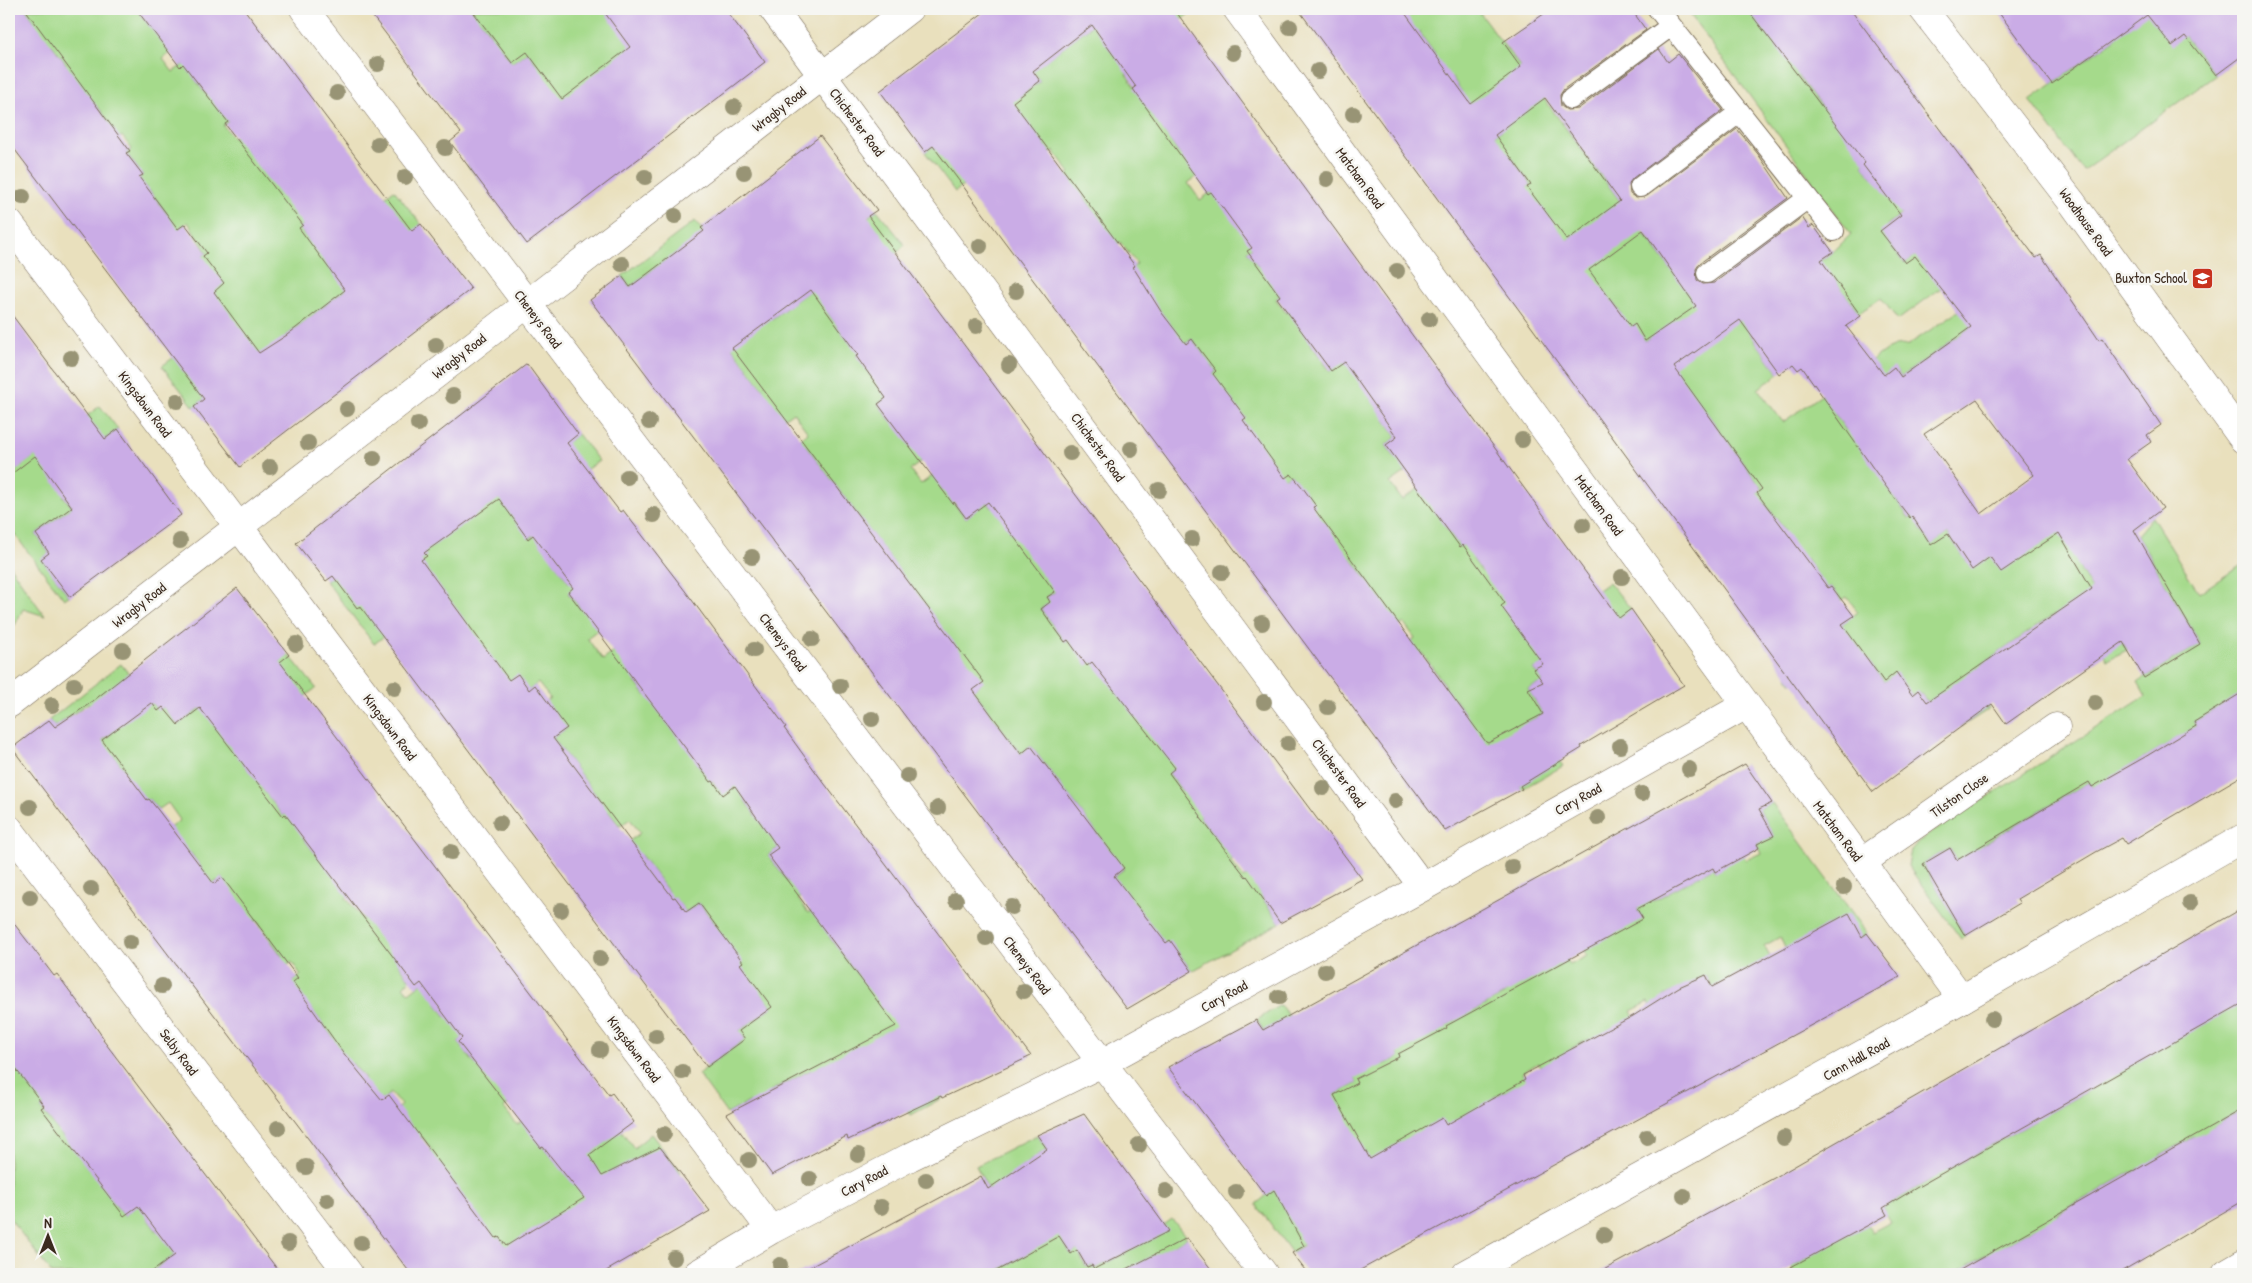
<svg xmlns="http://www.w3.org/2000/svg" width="2252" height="1283" font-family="'Patrick Hand',sans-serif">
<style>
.green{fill:#a5da8b;stroke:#708254}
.building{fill:#caace6;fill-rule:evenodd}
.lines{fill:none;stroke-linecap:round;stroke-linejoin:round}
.service-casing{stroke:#786a56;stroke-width:22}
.minor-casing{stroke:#786a56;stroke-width:29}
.tertiary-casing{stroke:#786a56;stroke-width:29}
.service{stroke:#fff;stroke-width:20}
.minor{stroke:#fff;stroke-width:28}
.tertiary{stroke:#fff;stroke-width:28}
.tree{fill:#989474}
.labels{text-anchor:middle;stroke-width:5;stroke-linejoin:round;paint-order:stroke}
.street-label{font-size:14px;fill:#3b2a1e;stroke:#f6f6f2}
.poi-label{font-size:14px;fill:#3b2a1e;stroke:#f6f6f2;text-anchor:end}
</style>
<rect width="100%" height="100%" fill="#f6f6f2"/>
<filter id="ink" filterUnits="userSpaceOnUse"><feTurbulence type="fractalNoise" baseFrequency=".02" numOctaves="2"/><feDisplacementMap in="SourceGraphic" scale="10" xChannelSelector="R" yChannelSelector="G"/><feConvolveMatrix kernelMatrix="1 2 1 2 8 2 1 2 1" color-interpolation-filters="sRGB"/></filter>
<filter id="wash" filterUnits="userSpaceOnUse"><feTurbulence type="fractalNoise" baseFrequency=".0096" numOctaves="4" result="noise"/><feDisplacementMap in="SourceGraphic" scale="20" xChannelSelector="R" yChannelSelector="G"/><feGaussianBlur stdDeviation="1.12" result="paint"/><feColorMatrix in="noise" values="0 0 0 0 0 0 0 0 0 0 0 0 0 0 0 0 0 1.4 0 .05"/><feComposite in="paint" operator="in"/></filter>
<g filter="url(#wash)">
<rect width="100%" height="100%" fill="#e9e0bd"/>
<path class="green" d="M25,9H136L151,28C162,12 164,9 184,9L188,13L170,53L163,59L173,72L210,44L221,57L194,78L206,94L255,101L223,125L233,138L244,130L311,219L299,228L310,242L349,225L394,190L421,224L401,247L194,407L162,366L211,330L214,291L223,283L172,279L207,253L188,222L151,249L140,234L167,214L146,186L111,198L143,175L126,153L132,149L122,136L85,163L109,122L99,108L51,77L66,64L52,45L35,56L28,26L34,21Z
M436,9H602L606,14L613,9H681L482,184L467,165L496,142L536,64L527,52L512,63L500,47L494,51L490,33L479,20L430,13Z
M1079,9H1100L1105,15L1114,9H1191L1193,11L1146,45L1126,74L1177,151L1199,175L1188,183L1200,200L1217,188L1277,229L1247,251L1258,266L1310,273L1276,299L1286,313L1290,312L1341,314L1307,339L1330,371L1363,347L1407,404L1385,420L1397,437L1386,445L1395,458L1438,449L1390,483L1402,500L1431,480L1438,516L1460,547L1493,523L1504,537L1473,559L1482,572L1491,566L1562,616L1609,582L1631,609L1625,635L1533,669L1543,682L1528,689L1543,714L1528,722L1563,766L1522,789L1487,742L1455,765L1464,712L1454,698L1422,721L1438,692L1446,686L1422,653L1410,661L1380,665L1415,638L1404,623L1398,627L1364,583L1367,580L1352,559L1280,531L1315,506L1291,474L1256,500L1181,397L1216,372L1192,339L1157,365L1173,329L1135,276L1102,290L1137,264L1120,242L1117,244L1084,197L1034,199L1070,173L1054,151L1051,153L1042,141L1002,157L955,192L925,152L989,103L1021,96L1040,81L1032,71L1091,26Z
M1394,9H1477L1719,334L1833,252L1851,234L1686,9H1747L1755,19L1769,9H1790L1825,54L1798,76L1820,105L1892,142L1863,165L1872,177L1928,193L1887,225L1892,247L1905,263L1952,227L1941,288L1898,320L1881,298L1859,313L1831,275L1750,334L1779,374L1758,389L1783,422L1886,350L1895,346L1908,345L1985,293L2003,304L1901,377L1894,368L1834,413L1846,430L1864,418L1896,499L1909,518L1924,508L1932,519L1919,527L1931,544L1948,534L1972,569L2056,508L2081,571L2127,650L2107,660L2078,609L2053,615L1967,675L1989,709L1961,727L1950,713L1935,712L1919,691L1912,695L1896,673L1884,682L1852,639L1792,683L1788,677L1825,650L1819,641L1858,612L1847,597L1842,600L1831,586L1796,611L1822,581L1806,558L1801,562L1753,553L1785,530L1764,502L1733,525L1726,515L1762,489L1704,409L1668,435L1652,337L1645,341L1634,325L1604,347L1621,313L1609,298L1572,304L1577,233L1540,260L1501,207L1531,184L1506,151L1465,157L1502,130L1479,99L1442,126L1433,114L1462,92L1452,77L1443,83L1405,76L1435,54L1419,32L1369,28Z
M2111,9H2170L2154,22L2185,36L2216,75L2083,171L2030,100L2116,38L2114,13Z
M877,210L905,245L862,287L827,312L850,343L893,329L856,356L903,385L878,404L890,420L930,455L910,470L921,484L978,443L941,488L966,518L987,502L992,508L1014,492L1058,590L1047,597L1051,602L1041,609L1065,642L1089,624L1092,662L1204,746L1169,773L1182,791L1236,789L1200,817L1225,849L1269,832L1230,861L1244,878L1260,866L1275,887L1262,898L1280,923L1192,971L1170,941L1165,944L1135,903L1092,892L1124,869L1067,793L1030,812L1062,787L1031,746L1021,754L973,690L983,682L806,446L766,465L808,433L793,412L785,418L729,415L763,389L666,260L630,287L622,276L695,221L772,319L813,288L859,224Z
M100,406L118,429L104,440L102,468L63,496L72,507L36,534L49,553L42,559L69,596L64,599L9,527V470L12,473Z
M578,434L599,461L587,469L529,539L562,514L554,562L569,583L602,566L568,593L581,609L584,607L631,605L587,638L603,660L628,641L670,657L635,682L646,696L662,684L698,765L723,794L756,770L767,785L745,801L756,816L801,831L768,855L788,882L833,872L798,899L808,913L813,909L843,926L829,937L859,976L893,951L942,1098L911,1115L886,1081L811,1070L770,1091L783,1117L749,1102L727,1114L698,1074L745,1039L739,1031L772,1007L760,992L680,952L716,925L699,903L686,912L674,897L651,913L668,891L641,855L619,870L608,857L640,833L630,819L620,826L607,810L584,826L602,803L553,738L567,728L532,711L550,698L538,683L529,690L487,697L421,609L374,644L326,581L333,576L413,566L426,556L415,541L441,540Z
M2152,517L2199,593L2243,564V693L2194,722L2196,727L2093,788L2089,782L1985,843L1960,864L1950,848L1923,864L1965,936L1961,939L1908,866L1911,850L1919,841L2146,696L2138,682L2200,644L2137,535Z
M9,565L45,616L23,609L15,625L9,624Z
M289,655L316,688L234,751L283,816L295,807L335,812L303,838L317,856L358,888L346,898L363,919L396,893L431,938L398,963L410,980L403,986L409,993L428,978L436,1003L446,1017L453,1011L470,1032L458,1042L474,1063L517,1098L504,1108L517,1125L552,1098L543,1147L558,1165L615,1122L634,1148L651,1134L681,1172L550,1219L583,1274H544L541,1270L536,1274H528L515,1258L492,1274H481L510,1252L499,1237L495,1239L428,1153L432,1150L422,1137L388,1163L398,1108L401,1105L391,1093L354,1120L359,1083L365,1078L352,1063L347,1066L331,1035L292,983L301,975L292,962L255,989L249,980L282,956L256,920L244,928L222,877L190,902L180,889L203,870L191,853L147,845L180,820L168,803L158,810L149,799L124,817L123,768L114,756L80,758L112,733L88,703L55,727L49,720L121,664L158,711L163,707L178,725L207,703L274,666Z
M1772,803L1867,933L1862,937L1785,948L1780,937L1764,946L1783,981L1726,1013L1706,975L1664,996L1685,1034L1671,1042L1649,1002L1631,1011L1641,1030L1597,1055L1589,1039L1572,1048L1592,1087L1541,1067L1538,1063L1522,1073L1532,1091L1530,1122L1512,1088L1494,1097L1500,1108L1292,1253L1256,1204L1266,1196L1265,1033L1257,1020L1280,1005L1289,1016L1334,1095L1357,1083L1347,1065L1385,1064L1399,1057L1395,1048L1446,1026L1461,1017L1456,977L1474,1011L1507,993L1488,960L1549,926L1570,965L1587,956L1578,940L1643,919L1624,885L1653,901L1713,868L1715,872L1728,827L1746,860L1761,853L1757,844L1773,835L1759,809Z
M2234,966L2243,983V1109L2212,1127L2228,1155L2193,1137L2160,1156L2176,1183L2155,1196L2139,1168L2057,1214L2074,1243L2036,1227L2006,1244L2023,1274H1999L1987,1254L1956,1272L1957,1274H1794L1791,1267L1806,1259L1803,1253L1864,1218L1872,1232L1891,1222L1883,1208L1932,1179L1915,1149L1931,1140L1948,1170L2036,1120L2032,1082L2050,1112L2086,1092Z
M33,1026L44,1106L41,1109L63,1137L68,1134L119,1196L112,1201L124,1216L158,1190L167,1202L147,1218L158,1233L196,1239L149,1274H52L9,1217V1045Z
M1037,1135L1047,1149L1021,1167C1040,1195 1052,1226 1071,1254L1086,1243L1080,1256L1086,1267L1092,1265L1094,1269L1126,1253L1172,1219L1187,1238L1174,1245L1160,1271L1161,1274H968L964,1267L990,1253L1000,1269L1025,1255L976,1166Z"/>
<g id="blocks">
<path class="building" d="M9,9H25L130,151L126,153L143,175L139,177L178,229L185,224L207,253L203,256L224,283L214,292L259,353L287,335L345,290L299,228L303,225L225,124L228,122L183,64L180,67L136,9H244L412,231L421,224L471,289L240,467L194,407L204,399L9,142Z
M367,9H471L512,63L527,52L562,99L630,47L602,9H725L765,62L527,244L450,142L461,133Z
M988,9H1174L1619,618L1631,609L1684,685L1581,746L1582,748L1520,786L1522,789L1445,831L933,146L925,152L880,91ZM1092,25L1136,87L1133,89L1208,194L1211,192L1252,248L1247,251L1280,296L1277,298L1331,371L1344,362L1397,437L1386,445L1460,547L1463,545L1505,603L1501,606L1543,664L1533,669L1543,682L1528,689L1543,714L1488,743L1486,742L1313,507L1316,506L1303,488L1291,474L1285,478L1243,420L1246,418L1213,374L1216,371L1203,354L1192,339L1186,344L1162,313L1133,267L1135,266L1013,102L1040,81L1033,71Z
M1298,9H1402L1471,104L1521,67L1503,42L1551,9H1631L1646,30L1564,89L1560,95L1561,106L1567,110L1578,109L1659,49L1668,62L1678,54L1723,110L1633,178L1629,183L1630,194L1636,198L1647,196L1737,129L1758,154L1788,198L1700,263L1696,269L1697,280L1703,284L1714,283L1802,217L1809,228L1813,225L1833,252L1821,260L1861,316L1846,326L1884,375L1894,367L1901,377L1971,327L1915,256L1905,263L1880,231L1901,215L1863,165L1865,163L1747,9H1850L2036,258L2041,255L2099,340L2102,338L2161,425L2147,435L2151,442L2127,459L2163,508L2134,530L2200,644L2144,678L2123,642L2006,724L1992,704L1873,792ZM1545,98L1620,201L1567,240L1527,187L1531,185L1495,135ZM1643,230L1696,306L1645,341L1635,324L1631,327L1589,270ZM1740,320L1779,374L1793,364L1798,370L1802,367L1887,488L1910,518L1912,516L1931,545L1948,534L1972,570L1990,557L2001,572L2059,533L2092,589L1927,702L1918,690L1912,695L1896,672L1884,682L1842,624L1854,616L1831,586L1828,588L1757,493L1762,489L1674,367ZM1977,399L2034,475L1981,514L1924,434Z
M1996,9H2243V55L2216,75L2185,36L2172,46L2147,15L2052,84Z
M820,136L877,210L868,216L1362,879L1280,923L1247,876L1246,877L1200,817L1201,816L1169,773L1175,768L1092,662L1087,666L1068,640L1065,642L1041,609L1050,602L1047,597L1055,592L988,502L966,518L954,502L953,504L878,404L886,398L856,356L858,355L811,290L732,348L984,682L973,690L1021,754L1031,746L1124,868L1114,876L1166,943L1170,940L1192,971L1127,1009L590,300L622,276L630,287L704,231L701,228Z
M9,311L105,439L118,429L181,515L70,597L41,559L49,553L36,534L72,507L35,456L9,476Z
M527,364L578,434L567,443L620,512L623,510L689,596L786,727L784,728L818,775L1031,1056L942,1098L941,1096L848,1140L847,1136L772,1175L727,1114L896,1026L768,855L778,848L735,786L723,795L713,781L711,782L568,592L573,588L533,535L528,539L499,499L424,553L427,556L421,560L509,680L518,674L529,690L535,685L567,728L553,738L673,898L675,897L686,912L699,903L743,962L740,964L772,1007L739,1031L745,1039L707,1067L360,606L357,608L333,576L326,581L296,543Z
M237,588L289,655L280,662L609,1095L612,1093L634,1122L589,1155L602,1176L660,1147L710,1211L601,1274H411L95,858L12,748L49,720L55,727L89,704ZM152,703L158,711L163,707L178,725L200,708L283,816L285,814L416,987L421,983L462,1038L458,1042L541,1148L543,1147L584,1198L506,1246L499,1237L496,1238L389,1095L382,1100L345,1055L293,982L298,978L222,877L214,884L158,810L149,799L147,800L102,740Z
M2243,692V775L2126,844L2122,838L2096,852L2017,899L2020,903L1965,936L1923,864L1950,848L1957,860L2089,782L2092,787L2145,757L2196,726L2194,722Z
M1745,764L1772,803L1759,809L1774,836L1757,844L1759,848L1715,872L1713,868L1637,909L1643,919L1446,1026L1447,1028L1398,1054L1399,1057L1355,1079L1357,1083L1334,1095L1370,1159L1442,1118L1446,1125L1525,1080L1523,1075L1633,1016L1679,987L1706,975L1712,987L1849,913L1862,937L1867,933L1900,977L1353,1274H1308L1292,1253L1304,1246L1274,1190L1266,1196L1168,1067L1256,1020L1263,1030Z
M2243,908V1003L1916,1188L1883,1208L1887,1215L1778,1274H1596L1774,1178Z
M9,917L54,976L57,974L89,1017L104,1039L103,1040L281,1274H149L175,1255L138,1206L124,1216L41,1108L44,1106L9,1060Z
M2243,1109V1201L2117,1274H1953Z
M1084,1114L1169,1231L1094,1269L1092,1265L1087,1267L1077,1250L1071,1254L1059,1236L991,1274H797L981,1176L988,1189L1047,1149L1037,1135Z
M1187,1238L1215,1274H1117Z"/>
</g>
</g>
<g filter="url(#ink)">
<use href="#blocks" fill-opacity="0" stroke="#786a56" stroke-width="1"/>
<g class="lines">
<defs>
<path id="service" d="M1658,9L1834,231
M1571,99L1671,26
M1640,187L1740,112
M1707,273L1808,198"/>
<path id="minor" d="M304,9L1102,1063L1264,1274
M773,9L1423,887
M1237,9L1962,999
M1923,9L2071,201L2243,439
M9,223L771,1230
M9,704L909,9
M9,829L349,1274
M1862,862L2056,727
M697,1274L771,1230L910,1157L1102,1063L1423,887L1746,705
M2226,1274L2243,1264"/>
<path id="tertiary" d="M1466,1274L1962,999L2243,838"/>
</defs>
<use href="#service" class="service-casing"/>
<use href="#minor" class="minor-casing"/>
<use href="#tertiary" class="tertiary-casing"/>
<use href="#service" class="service"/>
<use href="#minor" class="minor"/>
<use href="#tertiary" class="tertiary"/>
</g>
<g class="tree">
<circle cx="1290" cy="27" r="8"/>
<circle cx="1233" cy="53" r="8"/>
<circle cx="378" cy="64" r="8"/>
<circle cx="1318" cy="71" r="8"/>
<circle cx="337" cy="93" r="8"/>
<circle cx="734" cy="107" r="8"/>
<circle cx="1353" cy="114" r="8"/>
<circle cx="378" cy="144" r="8"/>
<circle cx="445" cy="148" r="8"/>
<circle cx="744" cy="172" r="8"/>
<circle cx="405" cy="177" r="8"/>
<circle cx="645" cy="177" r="8"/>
<circle cx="1327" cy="179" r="8"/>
<circle cx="23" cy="197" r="8"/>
<circle cx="675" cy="216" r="8"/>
<circle cx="980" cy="246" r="8"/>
<circle cx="622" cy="264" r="8"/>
<circle cx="1397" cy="271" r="8"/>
<circle cx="1016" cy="291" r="8"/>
<circle cx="1429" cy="319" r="8"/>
<circle cx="976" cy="326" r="8"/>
<circle cx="436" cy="345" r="8"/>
<circle cx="71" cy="358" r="8"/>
<circle cx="1009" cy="365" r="8"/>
<circle cx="453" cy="396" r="8"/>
<circle cx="177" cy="401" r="8"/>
<circle cx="347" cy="409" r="8"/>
<circle cx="649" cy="422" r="8"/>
<circle cx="418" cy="424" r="8"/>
<circle cx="1522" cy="440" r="8"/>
<circle cx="308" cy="443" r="8"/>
<circle cx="1131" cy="449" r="8"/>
<circle cx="1070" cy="453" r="8"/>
<circle cx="374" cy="458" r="8"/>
<circle cx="270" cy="467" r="8"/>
<circle cx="627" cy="477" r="8"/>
<circle cx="1159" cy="490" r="8"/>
<circle cx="654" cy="515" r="8"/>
<circle cx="1583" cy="525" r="8"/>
<circle cx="1192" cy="539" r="8"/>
<circle cx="180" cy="541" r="8"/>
<circle cx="752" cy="557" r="8"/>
<circle cx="1222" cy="572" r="8"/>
<circle cx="1622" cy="577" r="8"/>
<circle cx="1262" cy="623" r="8"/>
<circle cx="812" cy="639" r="8"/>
<circle cx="296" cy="644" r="8"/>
<circle cx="123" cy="650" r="8"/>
<circle cx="754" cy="650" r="8"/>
<circle cx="74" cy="685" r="8"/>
<circle cx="840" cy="686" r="8"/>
<circle cx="394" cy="688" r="8"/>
<circle cx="1264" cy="702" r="8"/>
<circle cx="2095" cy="703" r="8"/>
<circle cx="52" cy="705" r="8"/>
<circle cx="1328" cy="707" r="8"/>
<circle cx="872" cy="719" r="8"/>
<circle cx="1288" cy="744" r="8"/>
<circle cx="1620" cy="746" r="8"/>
<circle cx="1689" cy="769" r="8"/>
<circle cx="907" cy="776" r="8"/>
<circle cx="1323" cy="788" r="8"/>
<circle cx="1642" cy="794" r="8"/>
<circle cx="1395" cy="801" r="8"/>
<circle cx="30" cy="807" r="8"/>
<circle cx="938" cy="808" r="8"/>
<circle cx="1598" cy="818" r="8"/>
<circle cx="500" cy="823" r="8"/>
<circle cx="451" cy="852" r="8"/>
<circle cx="1512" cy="867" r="8"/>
<circle cx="1844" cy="887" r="8"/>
<circle cx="91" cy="889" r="8"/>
<circle cx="30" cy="897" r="8"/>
<circle cx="956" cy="900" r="8"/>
<circle cx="2190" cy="903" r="8"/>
<circle cx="1012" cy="907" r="8"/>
<circle cx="561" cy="910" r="8"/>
<circle cx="986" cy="938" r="8"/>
<circle cx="130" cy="942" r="8"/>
<circle cx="600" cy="958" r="8"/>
<circle cx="1325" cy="971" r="8"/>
<circle cx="162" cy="986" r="8"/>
<circle cx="1024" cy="991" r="8"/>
<circle cx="1279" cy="997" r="8"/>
<circle cx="1992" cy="1019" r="8"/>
<circle cx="656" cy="1036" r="8"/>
<circle cx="600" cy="1050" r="8"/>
<circle cx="682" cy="1072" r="8"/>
<circle cx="278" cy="1128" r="8"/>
<circle cx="664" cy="1134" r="8"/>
<circle cx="1647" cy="1137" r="8"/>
<circle cx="1784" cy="1138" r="8"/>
<circle cx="1139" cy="1145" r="8"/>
<circle cx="858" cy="1155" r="8"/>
<circle cx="749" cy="1160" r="8"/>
<circle cx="306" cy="1167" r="8"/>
<circle cx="810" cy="1179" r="8"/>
<circle cx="926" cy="1180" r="8"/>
<circle cx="1166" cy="1191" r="8"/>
<circle cx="1236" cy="1192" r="8"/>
<circle cx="1684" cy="1196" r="8"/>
<circle cx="327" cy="1200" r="8"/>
<circle cx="881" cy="1207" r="8"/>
<circle cx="1604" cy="1235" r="8"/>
<circle cx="288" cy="1243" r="8"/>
<circle cx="361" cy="1243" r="8"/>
<circle cx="674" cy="1258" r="8"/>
<circle cx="780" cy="1265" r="8"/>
</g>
</g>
<defs>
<symbol id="school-square" viewBox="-11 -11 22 22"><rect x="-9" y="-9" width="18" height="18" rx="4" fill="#c8321e" stroke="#f6f6f2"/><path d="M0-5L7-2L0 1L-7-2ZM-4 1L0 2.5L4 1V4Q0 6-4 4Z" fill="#fff"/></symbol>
</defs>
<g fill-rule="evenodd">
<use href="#school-square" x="2190" y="266" width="25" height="25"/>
</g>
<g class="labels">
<g class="street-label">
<text transform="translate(779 109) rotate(-38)" y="5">Wragby Road</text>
<text transform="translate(857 122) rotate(53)" y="5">Chichester Road</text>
<text transform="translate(1360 178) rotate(54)" y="5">Matcham Road</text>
<text transform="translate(2086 222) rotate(54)" y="5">Woodhouse Road</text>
<text transform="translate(538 319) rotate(53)" y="5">Cheneys Road</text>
<text transform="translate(459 356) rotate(-38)" y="5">Wragby Road</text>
<text transform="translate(145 404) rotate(53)" y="5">Kingsdown Road</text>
<text transform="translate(1098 447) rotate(54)" y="5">Chichester Road</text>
<text transform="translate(1599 505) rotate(54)" y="5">Matcham Road</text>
<text transform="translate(139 605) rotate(-38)" y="5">Wragby Road</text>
<text transform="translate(783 642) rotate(53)" y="5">Cheneys Road</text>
<text transform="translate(390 727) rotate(53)" y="5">Kingsdown Road</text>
<text transform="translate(1339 773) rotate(54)" y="5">Chichester Road</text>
<text transform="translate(1959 795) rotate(-35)" y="5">Tilston Close</text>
<text transform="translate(1578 799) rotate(-29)" y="5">Cary Road</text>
<text transform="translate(1838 831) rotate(53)" y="5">Matcham Road</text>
<text transform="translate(1027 965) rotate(53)" y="5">Cheneys Road</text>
<text transform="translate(1224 996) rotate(-29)" y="5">Cary Road</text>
<text transform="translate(634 1049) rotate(53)" y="5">Kingsdown Road</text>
<text transform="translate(179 1052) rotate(53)" y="5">Selby Road</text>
<text transform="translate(1856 1059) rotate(-29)" y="5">Cann Hall Road</text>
<text transform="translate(864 1181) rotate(-28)" y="5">Cary Road</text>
</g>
<g class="poi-label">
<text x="2187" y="283">Buxton School</text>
</g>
</g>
<rect width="2252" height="1283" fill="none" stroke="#f6f6f2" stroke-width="30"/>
<g transform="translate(48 1236)" stroke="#f6f6f2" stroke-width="4" paint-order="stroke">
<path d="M0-4L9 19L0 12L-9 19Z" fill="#3b2a1e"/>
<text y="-8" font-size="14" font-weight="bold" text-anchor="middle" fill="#3b2a1e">N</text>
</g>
</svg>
